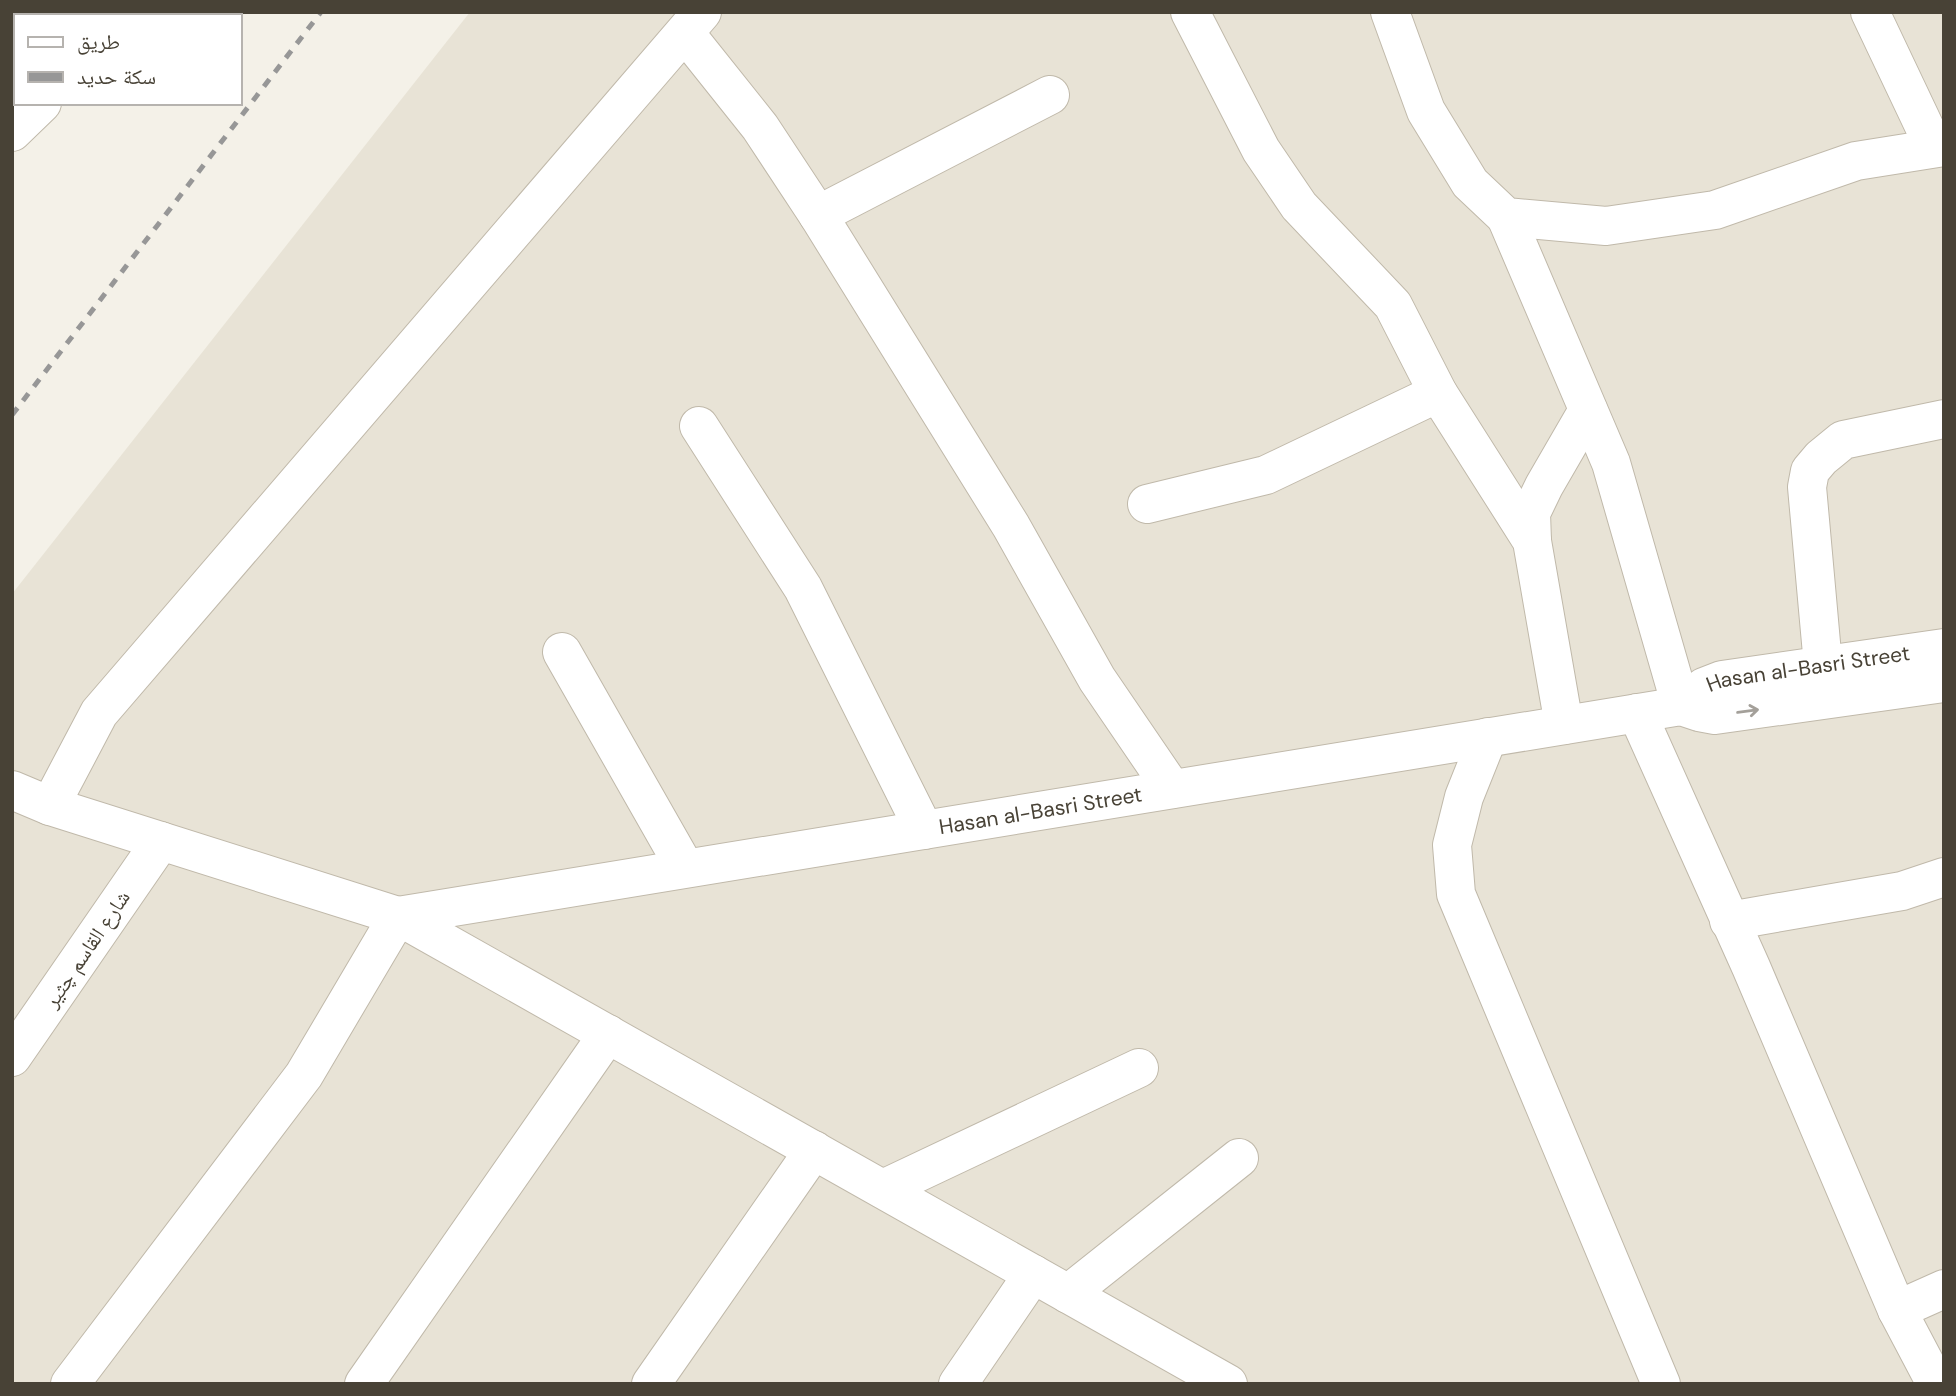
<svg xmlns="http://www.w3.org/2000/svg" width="1956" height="1396" font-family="'DM Sans','Noto Naskh Arabic',sans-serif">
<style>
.residential{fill:#e8e3d6}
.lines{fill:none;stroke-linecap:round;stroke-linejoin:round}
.minor-casing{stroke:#c0b9aa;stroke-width:40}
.minor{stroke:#fff;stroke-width:38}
.rail{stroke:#979797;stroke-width:5;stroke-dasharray:9 9;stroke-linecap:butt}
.oneway{stroke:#a4a09a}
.labels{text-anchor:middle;stroke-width:5;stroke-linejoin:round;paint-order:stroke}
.street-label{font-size:21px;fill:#484236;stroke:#fff}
</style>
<rect width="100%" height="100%" fill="#f4f1e8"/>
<path class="residential" d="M470,12H1944V1384H12V594Z"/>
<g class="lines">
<defs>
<g id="minor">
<path d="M1190,12L1261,150L1299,206L1393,305L1438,393L1532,541L1564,725"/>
<path d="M1390,12L1426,111L1470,183L1506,217L1606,226L1715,210L1856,161L1944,147"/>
<path d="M1870,12L1934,147"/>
<path d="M120,16L123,12"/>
<path d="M685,33L760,127L818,215L1011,526L1097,679L1172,789"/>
<path d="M12,132L42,103"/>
<path d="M818,215L1050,95"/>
<path d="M1506,217L1611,463L1681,706"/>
<path d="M699,426L803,588L924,830"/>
<path d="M1147,504L1266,475L1438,393"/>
<path d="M1532,541L1531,513L1544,486L1588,410"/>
<path d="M562,652L685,868"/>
<path d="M1823,665L1807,487L1810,471L1821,458L1843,440L1944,419"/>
<path id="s1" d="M1681,706L1704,687L1722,680L1944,648"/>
<path d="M1637,713L1751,967L1897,1310L1936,1384"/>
<path d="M1488,737L1464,797L1452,845L1456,894L1661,1384"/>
<path d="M12,790L50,806L398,916L1228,1384"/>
<path d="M50,806L99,713L702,12"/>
<path id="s2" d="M398,916L1681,706L1699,712L1715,715L1944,683"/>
<path d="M1729,921L1902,891L1944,877"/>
<path d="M12,1057L161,841"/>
<path d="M883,1189L1139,1068"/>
<path d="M1068,1294L1239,1158"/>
<path d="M1897,1310L1944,1289"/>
<path d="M70,1384L304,1075L398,916"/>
<path d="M364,1384L608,1034"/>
<path d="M651,1384L814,1150"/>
<path d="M958,1384L1033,1274"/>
</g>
</defs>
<use href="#minor" class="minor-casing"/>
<use href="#minor" class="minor"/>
<path class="rail" d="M12,415L321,12"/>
</g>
<defs><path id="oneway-shaft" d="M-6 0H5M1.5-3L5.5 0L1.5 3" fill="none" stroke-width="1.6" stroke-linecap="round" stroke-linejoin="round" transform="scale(1.75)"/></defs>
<use class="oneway" href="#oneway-shaft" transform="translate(1748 711) rotate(-8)"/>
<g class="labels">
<g class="street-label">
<text dy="7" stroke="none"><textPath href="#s1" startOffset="136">Hasan al-Basri Street</textPath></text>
<text dy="7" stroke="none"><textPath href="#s2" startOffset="651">Hasan al-Basri Street</textPath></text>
<text transform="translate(87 949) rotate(-56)" y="7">شارع القاسم چثير</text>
</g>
</g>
<rect width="1956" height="1396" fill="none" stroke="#484236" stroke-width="28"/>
<rect x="14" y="14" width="228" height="91" fill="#ffffff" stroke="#b6b3af" stroke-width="2"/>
<rect x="28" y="37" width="35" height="10" fill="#ffffff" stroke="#b6b3af" stroke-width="2"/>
<text x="77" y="49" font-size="21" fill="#484236">طريق</text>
<rect x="28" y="72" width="35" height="10" fill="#979797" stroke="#b6b3af" stroke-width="2"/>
<text x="77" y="84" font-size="21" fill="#484236">سكة حديد</text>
</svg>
